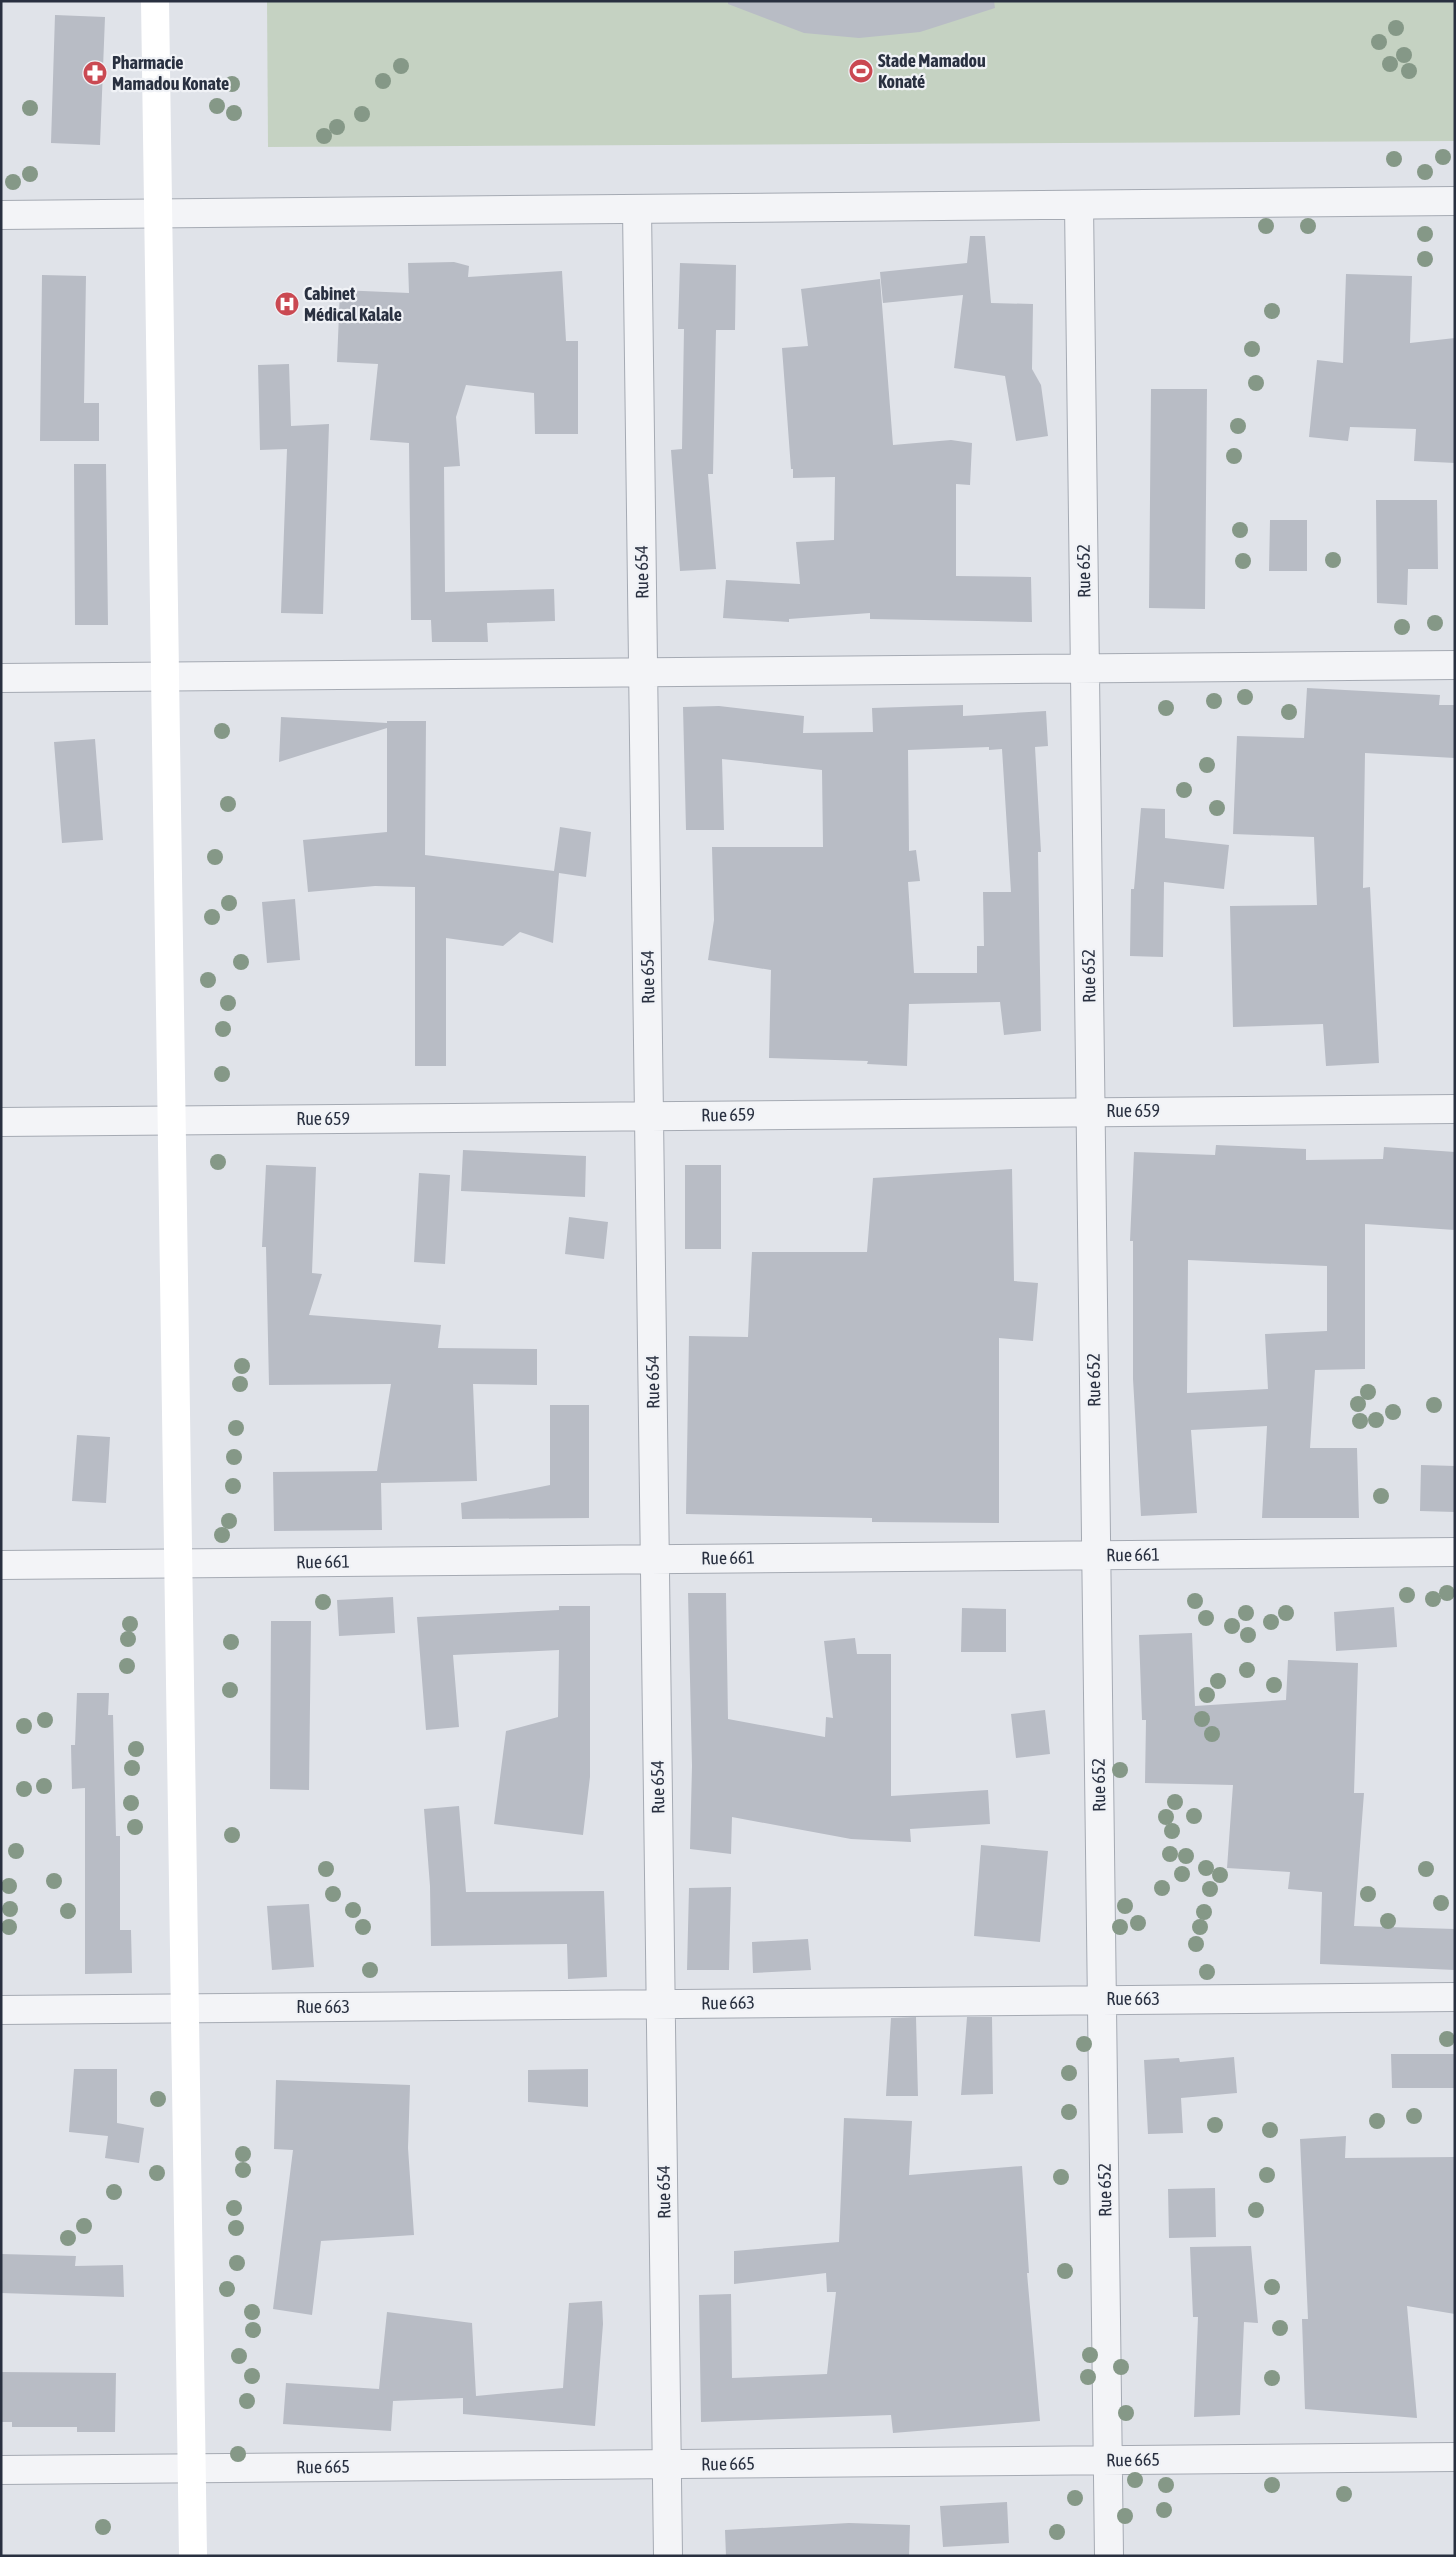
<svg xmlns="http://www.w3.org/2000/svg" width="1456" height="2557" font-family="'Asap Condensed',sans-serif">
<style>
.green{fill:#c5d2c2}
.building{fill:#b8bcc5;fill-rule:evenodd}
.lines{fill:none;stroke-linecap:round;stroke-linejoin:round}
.street-casing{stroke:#a5aab3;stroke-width:30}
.street{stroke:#f3f4f7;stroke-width:28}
.secondary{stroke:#fff;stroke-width:28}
.tree{fill:#859887}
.labels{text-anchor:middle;stroke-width:4.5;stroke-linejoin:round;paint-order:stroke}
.poi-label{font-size:18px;font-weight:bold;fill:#293040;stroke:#f0f2f6;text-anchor:start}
.street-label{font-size:18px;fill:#293040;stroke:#f0f2f6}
</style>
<rect width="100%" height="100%" fill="#e0e3e9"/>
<path class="green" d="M267,1H1455V141L268,147Z"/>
<path class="building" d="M728,1H994L995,8L920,32L859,38L804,33L728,4Z
M55,15L105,17L100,145L51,143Z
M970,236H985L991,303L1033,304L1032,369L1041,385L1048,436L1016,441L1005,376L954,368L963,295L883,303L880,272L967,263Z
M454,262L469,266L468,277L562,271L566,341H578V434H535L534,393L466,385L456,417L460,466L444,467L445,592L554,589L555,621L487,623L488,642H432L431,620H411L409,443L370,440L378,364L337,362L340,290L409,293L408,263Z
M680,263L736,265L735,330H716L713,474H708L716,569L680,571L671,450L682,449L684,329H678Z
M1346,274L1412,276L1410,343L1455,338V463L1414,461L1416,429L1350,427L1348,441L1309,437L1317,360L1343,363Z
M42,275L86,276L84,403H99V441H40Z
M880,279L893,445L951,440L972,443L970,485L956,484V576L1031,577L1032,622L870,619V613L789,619V622L723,618L726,580L800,584L796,542L834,540L835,477L793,478V469H791L782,348L808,346L801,289Z
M289,364L291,426L329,424L323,614L281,613L287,449L260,450L258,365Z
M1151,389H1207L1205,609L1149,608Z
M74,464H106L108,625H75Z
M1376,500H1437L1438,569H1408L1407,605L1377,603Z
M1270,520H1307V571H1269Z
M1307,688L1440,695L1439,705H1455V758L1365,753L1363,888L1370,887L1379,1063L1326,1066L1323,1024L1233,1027L1230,906L1317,905L1314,837L1233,834L1237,736L1304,738Z
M963,705V716L1046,711L1048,746L1035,747L1041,852H1038L1041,1031L1004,1035L1000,1002L909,1004L907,1066L867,1064L868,1061L769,1058L771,970L708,960L714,920L712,847H823L822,770L722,759L724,830H686L683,707L719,706L804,716L803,733L873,732L872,708ZM989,747V750L1002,749L1011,892H983L984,946H977V973H914L908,882L920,881L916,850L909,851L908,750Z
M281,717L387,723V721H426L425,855L554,871L560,827L591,832L586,877L559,873L553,943L520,932L503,946L446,938V1066H415V887L375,886L308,892L303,840L387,832V728L279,762Z
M95,739L103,840L62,843L54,742Z
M1141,808L1165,809V838L1229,845L1224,889L1164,882L1163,957L1130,956L1131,889H1134Z
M295,899L300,960L267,963L262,902Z
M1216,1145L1306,1149V1160L1383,1159L1384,1147L1455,1152V1230L1365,1224V1369L1315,1370L1310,1448H1357L1359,1518H1262L1267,1426L1191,1430L1197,1513L1141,1516L1133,1379V1241H1130L1134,1152L1215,1155ZM1188,1260L1327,1266V1331L1265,1334L1268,1389L1187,1393Z
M463,1150L586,1156L585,1197L461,1191Z
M266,1165L316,1167L312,1273L322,1274L309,1315L441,1325L438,1348L537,1349V1385L473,1384L477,1481L381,1483L382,1530L274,1531L273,1472L377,1471L391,1384L269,1385L266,1247H262Z
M685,1165H721V1249H685Z
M1012,1169L1014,1281L1038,1283L1033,1341L999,1338V1523L872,1522V1518L686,1514L689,1336L748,1337L752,1252H867L873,1178Z
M419,1173L450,1175L445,1264L414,1262Z
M569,1217L608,1222L604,1259L565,1254Z
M550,1405H589V1518L462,1519L461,1503L550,1485Z
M77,1435L110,1437L106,1503L72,1501Z
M1421,1465L1455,1466V1512L1420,1511Z
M688,1593H726L728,1719L825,1737L826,1717L833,1718L824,1641L855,1638L857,1654H891V1796L988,1790L990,1824L910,1829L911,1842L851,1839L732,1817L731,1854L690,1849L692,1766Z
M393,1597L395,1633L339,1636L337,1600Z
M559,1606H590V1777L583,1835L494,1824L506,1731L558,1717L559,1650L453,1655L459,1727L426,1730L417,1617L559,1610Z
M1394,1607L1397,1647L1336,1651L1334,1612Z
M962,1608L1006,1609V1652H961Z
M271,1621H311L309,1790L270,1789Z
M1192,1633L1195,1706L1286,1700L1288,1660L1358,1663L1354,1793H1364L1354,1926L1455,1929V1970L1320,1964L1322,1892L1288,1889L1290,1872L1227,1868L1233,1785L1145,1783L1146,1720H1142L1139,1635Z
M77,1693H109L108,1715H113L116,1836H120V1930H131L132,1973L85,1974V1788L72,1789L71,1745H75Z
M1045,1710L1050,1754L1016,1758L1011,1714Z
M459,1806L466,1892L604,1891L607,1977L568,1979L567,1944L431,1946L430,1886L424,1809Z
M981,1845L1048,1851L1040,1942L974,1936Z
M731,1887L729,1970H687L689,1888Z
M309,1904L314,1967L272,1970L267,1906Z
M808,1939L811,1970L753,1973L752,1942Z
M916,2017L918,2096H886L891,2018Z
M967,2017H992L993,2094L961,2095Z
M1391,2054H1455V2088H1392Z
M1234,2057L1237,2093L1181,2098L1183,2133L1148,2134L1144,2060L1179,2058L1180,2062Z
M74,2069H117V2123L144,2128L139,2163L105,2158L108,2136L69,2132Z
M588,2069V2107L528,2102V2070Z
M276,2080L410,2085L408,2148L414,2235L321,2241L312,2315L273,2309L293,2150L274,2149Z
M844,2118L912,2121L909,2175L1022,2166L1029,2273H1027L1040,2421L893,2433L891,2415L701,2422L699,2295L731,2294L732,2378L827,2374L836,2292H827L826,2273L734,2284V2251L839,2242Z
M1346,2136L1345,2158L1455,2157V2314L1407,2306L1417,2418L1305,2409L1302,2319H1308L1300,2139Z
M1215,2188L1216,2237L1169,2238L1168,2189Z
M1251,2246L1258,2323L1244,2322L1240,2415L1194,2417L1198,2317H1193L1190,2247Z
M1,2254L76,2256L75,2266L123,2265L124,2297L1,2293Z
M602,2301L603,2324L595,2426L463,2414V2398L393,2401L391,2431L283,2424L286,2383L379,2389L387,2312L472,2323L476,2396L563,2388L569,2303Z
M1,2372L116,2373L115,2432H77V2427H12V2422H1Z
M1007,2502L1009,2543L943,2547L940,2506Z
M849,2523L910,2525L909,2556H726L725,2530Z"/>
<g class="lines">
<defs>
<path id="street" d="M1079,205L1109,2556
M637,209L668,2556
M1,215L1455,201
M1,678L1455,665
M1,1122L1455,1109
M1,1565L1455,1552
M1,2010L1455,1997
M1,2470L1455,2457"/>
</defs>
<use href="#street" class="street-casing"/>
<use href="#street" class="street"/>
<path class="secondary" d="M155,1L193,2556"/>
</g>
<g class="tree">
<circle cx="1396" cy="28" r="8"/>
<circle cx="1379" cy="42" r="8"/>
<circle cx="1404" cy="55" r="8"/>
<circle cx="1390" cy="64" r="8"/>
<circle cx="401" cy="66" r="8"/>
<circle cx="1409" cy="71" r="8"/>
<circle cx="383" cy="81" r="8"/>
<circle cx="232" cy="84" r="8"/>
<circle cx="217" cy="106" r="8"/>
<circle cx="30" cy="108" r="8"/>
<circle cx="234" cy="113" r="8"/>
<circle cx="362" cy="114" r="8"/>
<circle cx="337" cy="127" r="8"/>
<circle cx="324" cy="136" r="8"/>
<circle cx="1443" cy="157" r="8"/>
<circle cx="1394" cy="159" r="8"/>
<circle cx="1425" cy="172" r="8"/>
<circle cx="30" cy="174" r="8"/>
<circle cx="13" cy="182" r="8"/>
<circle cx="1266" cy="226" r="8"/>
<circle cx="1308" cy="226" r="8"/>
<circle cx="1425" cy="234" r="8"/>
<circle cx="1425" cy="259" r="8"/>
<circle cx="1272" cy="311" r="8"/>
<circle cx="1252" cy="349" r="8"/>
<circle cx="1256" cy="383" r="8"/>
<circle cx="1238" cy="426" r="8"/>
<circle cx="1234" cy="456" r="8"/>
<circle cx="1240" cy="530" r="8"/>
<circle cx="1333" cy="560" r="8"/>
<circle cx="1243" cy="561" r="8"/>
<circle cx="1435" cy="623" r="8"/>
<circle cx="1402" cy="627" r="8"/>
<circle cx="1245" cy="697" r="8"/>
<circle cx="1214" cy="701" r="8"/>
<circle cx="1166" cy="708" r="8"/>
<circle cx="1289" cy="712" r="8"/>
<circle cx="222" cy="731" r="8"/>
<circle cx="1207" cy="765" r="8"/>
<circle cx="1184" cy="790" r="8"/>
<circle cx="228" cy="804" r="8"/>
<circle cx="1217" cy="808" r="8"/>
<circle cx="215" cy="857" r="8"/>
<circle cx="229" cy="903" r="8"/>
<circle cx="212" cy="917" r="8"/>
<circle cx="241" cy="962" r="8"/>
<circle cx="208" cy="980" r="8"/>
<circle cx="228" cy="1003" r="8"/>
<circle cx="223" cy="1029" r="8"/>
<circle cx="222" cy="1074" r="8"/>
<circle cx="218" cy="1162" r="8"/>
<circle cx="242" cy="1366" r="8"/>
<circle cx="240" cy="1384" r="8"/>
<circle cx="1368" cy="1392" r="8"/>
<circle cx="1358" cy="1404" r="8"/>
<circle cx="1434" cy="1405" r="8"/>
<circle cx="1393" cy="1412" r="8"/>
<circle cx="1376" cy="1420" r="8"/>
<circle cx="1360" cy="1421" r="8"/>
<circle cx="236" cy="1428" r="8"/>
<circle cx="234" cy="1457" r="8"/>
<circle cx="233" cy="1486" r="8"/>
<circle cx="1381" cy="1496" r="8"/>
<circle cx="229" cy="1521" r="8"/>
<circle cx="222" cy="1535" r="8"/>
<circle cx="1447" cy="1593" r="8"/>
<circle cx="1407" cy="1595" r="8"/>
<circle cx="1433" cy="1599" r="8"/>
<circle cx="1195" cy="1601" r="8"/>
<circle cx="323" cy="1602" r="8"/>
<circle cx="1246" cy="1613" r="8"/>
<circle cx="1286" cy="1613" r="8"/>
<circle cx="1206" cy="1618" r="8"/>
<circle cx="1271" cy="1622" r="8"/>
<circle cx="130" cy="1624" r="8"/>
<circle cx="1232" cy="1626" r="8"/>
<circle cx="1248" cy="1635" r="8"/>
<circle cx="128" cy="1639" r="8"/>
<circle cx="231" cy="1642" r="8"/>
<circle cx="127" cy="1666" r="8"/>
<circle cx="1247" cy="1670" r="8"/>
<circle cx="1218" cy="1681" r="8"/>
<circle cx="1274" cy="1685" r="8"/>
<circle cx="230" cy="1690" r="8"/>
<circle cx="1207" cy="1695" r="8"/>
<circle cx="1202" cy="1719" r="8"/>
<circle cx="45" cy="1720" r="8"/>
<circle cx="24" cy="1726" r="8"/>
<circle cx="1212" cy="1734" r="8"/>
<circle cx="136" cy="1749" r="8"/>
<circle cx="132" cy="1768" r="8"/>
<circle cx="1120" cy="1770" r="8"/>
<circle cx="44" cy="1786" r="8"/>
<circle cx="24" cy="1789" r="8"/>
<circle cx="1175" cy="1802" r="8"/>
<circle cx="131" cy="1803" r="8"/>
<circle cx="1194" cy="1816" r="8"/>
<circle cx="1166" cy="1817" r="8"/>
<circle cx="135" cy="1827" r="8"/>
<circle cx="1172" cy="1831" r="8"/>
<circle cx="232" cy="1835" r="8"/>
<circle cx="16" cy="1851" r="8"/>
<circle cx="1170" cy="1854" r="8"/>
<circle cx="1186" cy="1856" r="8"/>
<circle cx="1206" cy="1868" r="8"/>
<circle cx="326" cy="1869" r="8"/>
<circle cx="1426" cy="1869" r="8"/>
<circle cx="1182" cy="1874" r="8"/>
<circle cx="1220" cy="1875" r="8"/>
<circle cx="54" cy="1881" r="8"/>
<circle cx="9" cy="1886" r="8"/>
<circle cx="1162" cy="1888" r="8"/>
<circle cx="1210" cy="1889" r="8"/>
<circle cx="333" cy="1894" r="8"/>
<circle cx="1368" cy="1894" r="8"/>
<circle cx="1441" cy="1903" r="8"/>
<circle cx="1125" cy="1906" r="8"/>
<circle cx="10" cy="1909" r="8"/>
<circle cx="353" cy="1910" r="8"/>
<circle cx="68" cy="1911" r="8"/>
<circle cx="1204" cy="1912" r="8"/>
<circle cx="1388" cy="1921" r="8"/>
<circle cx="1138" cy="1923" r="8"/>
<circle cx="9" cy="1927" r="8"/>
<circle cx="363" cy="1927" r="8"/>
<circle cx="1120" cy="1927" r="8"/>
<circle cx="1200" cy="1927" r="8"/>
<circle cx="1196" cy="1944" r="8"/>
<circle cx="370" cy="1970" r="8"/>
<circle cx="1207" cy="1972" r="8"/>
<circle cx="1447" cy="2039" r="8"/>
<circle cx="1084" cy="2044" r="8"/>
<circle cx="1069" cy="2073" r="8"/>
<circle cx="158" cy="2099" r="8"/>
<circle cx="1069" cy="2112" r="8"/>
<circle cx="1414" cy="2116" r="8"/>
<circle cx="1377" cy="2121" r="8"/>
<circle cx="1215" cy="2125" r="8"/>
<circle cx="1270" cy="2130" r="8"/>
<circle cx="243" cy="2154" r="8"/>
<circle cx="243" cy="2170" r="8"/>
<circle cx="157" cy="2173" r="8"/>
<circle cx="1267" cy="2175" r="8"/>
<circle cx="1061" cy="2177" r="8"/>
<circle cx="114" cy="2192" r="8"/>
<circle cx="234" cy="2208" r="8"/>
<circle cx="1256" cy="2210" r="8"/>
<circle cx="84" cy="2226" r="8"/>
<circle cx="236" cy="2228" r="8"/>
<circle cx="68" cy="2238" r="8"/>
<circle cx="237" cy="2263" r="8"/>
<circle cx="1065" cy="2271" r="8"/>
<circle cx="1272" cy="2287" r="8"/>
<circle cx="227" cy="2289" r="8"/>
<circle cx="252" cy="2312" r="8"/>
<circle cx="1280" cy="2328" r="8"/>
<circle cx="253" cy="2330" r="8"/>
<circle cx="1090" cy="2355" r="8"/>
<circle cx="239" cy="2356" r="8"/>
<circle cx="1121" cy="2367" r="8"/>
<circle cx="252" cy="2376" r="8"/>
<circle cx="1088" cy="2377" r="8"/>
<circle cx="1272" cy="2378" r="8"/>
<circle cx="247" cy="2401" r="8"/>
<circle cx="1126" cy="2413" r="8"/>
<circle cx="238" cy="2454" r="8"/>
<circle cx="1135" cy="2480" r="8"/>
<circle cx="1166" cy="2485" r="8"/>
<circle cx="1272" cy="2485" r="8"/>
<circle cx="1344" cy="2494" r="8"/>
<circle cx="1075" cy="2498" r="8"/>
<circle cx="1164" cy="2510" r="8"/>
<circle cx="1125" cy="2516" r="8"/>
<circle cx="103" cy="2527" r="8"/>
<circle cx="1057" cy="2532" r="8"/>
</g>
<defs>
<symbol id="stadium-disc" viewBox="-11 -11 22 22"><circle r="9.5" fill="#ca4952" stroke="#f0f2f6"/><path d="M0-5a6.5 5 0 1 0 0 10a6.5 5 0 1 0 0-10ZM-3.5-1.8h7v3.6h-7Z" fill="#fff"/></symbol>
<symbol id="pharmacy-disc" viewBox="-11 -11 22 22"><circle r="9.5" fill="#ca4952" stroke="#f0f2f6"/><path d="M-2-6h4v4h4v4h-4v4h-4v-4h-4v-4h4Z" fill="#fff"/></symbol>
<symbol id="hospital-disc" viewBox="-11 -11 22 22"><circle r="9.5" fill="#ca4952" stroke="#f0f2f6"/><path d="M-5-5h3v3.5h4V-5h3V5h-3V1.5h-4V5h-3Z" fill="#fff"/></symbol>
</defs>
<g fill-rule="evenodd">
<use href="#stadium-disc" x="847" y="57" width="28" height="28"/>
<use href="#pharmacy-disc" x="81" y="59" width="28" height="28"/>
<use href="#hospital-disc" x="273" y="290" width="28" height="28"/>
</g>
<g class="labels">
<g class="poi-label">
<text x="878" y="67">Stade Mamadou<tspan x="878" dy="21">Konaté</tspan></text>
<text x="112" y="69">Pharmacie<tspan x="112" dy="21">Mamadou Konate</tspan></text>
<text x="304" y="300">Cabinet<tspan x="304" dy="21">Médical Kalale</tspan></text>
</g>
<g class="street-label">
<text transform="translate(1084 571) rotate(-91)" y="6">Rue 652</text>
<text transform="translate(642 572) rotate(-91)" y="6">Rue 654</text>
<text transform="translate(1089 976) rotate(-91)" y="6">Rue 652</text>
<text transform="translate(648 977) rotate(-91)" y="6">Rue 654</text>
<text x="1133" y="1117">Rue 659</text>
<text transform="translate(728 1115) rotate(-1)" y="6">Rue 659</text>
<text x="323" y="1125">Rue 659</text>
<text transform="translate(1094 1380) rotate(-91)" y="6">Rue 652</text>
<text transform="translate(653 1382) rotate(-91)" y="6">Rue 654</text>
<text transform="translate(1133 1555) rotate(-1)" y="6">Rue 661</text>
<text transform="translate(728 1558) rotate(-1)" y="6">Rue 661</text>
<text transform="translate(323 1562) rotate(-1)" y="6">Rue 661</text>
<text transform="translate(1099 1785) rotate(-91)" y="6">Rue 652</text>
<text transform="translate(658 1787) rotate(-91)" y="6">Rue 654</text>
<text x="1133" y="2005">Rue 663</text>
<text transform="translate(728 2003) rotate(-1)" y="6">Rue 663</text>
<text x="323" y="2013">Rue 663</text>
<text transform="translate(1105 2190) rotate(-91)" y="6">Rue 652</text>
<text transform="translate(664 2192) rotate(-91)" y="6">Rue 654</text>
<text transform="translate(1133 2460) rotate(-1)" y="6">Rue 665</text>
<text transform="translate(728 2464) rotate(-1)" y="6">Rue 665</text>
<text transform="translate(323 2467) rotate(-1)" y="6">Rue 665</text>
</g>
</g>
<rect width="1456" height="2557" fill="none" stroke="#293040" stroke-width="5"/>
</svg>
